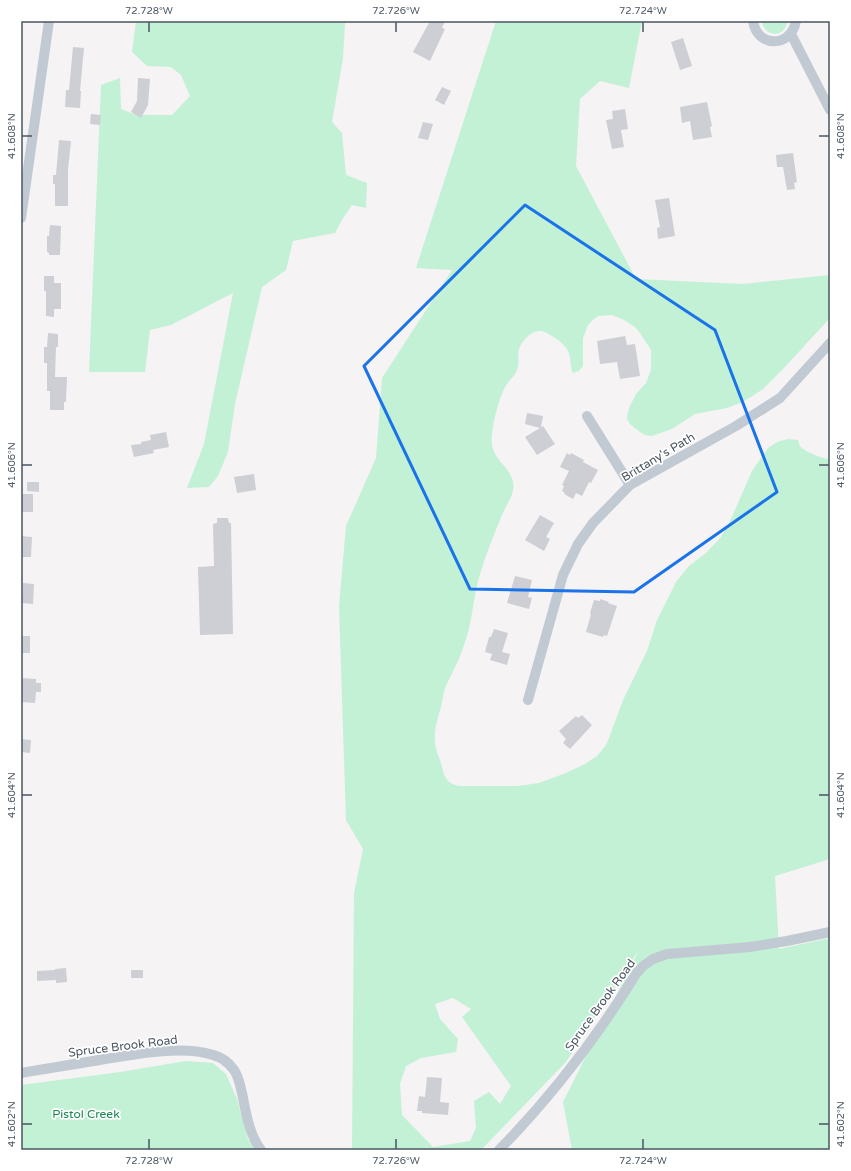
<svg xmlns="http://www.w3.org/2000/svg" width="851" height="1171" font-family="'Varela Round',sans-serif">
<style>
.green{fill:#c3f1d5;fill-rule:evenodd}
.building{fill:#cdcfd5}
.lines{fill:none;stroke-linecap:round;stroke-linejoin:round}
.street{stroke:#c1cad2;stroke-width:10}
.marked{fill:none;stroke:#1a73e8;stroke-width:3;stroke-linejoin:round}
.ticks{fill:none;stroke:#4a5661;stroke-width:1.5}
.labels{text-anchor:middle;stroke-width:3.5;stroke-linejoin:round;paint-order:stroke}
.street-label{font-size:12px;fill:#4a5661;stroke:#fff}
.park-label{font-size:12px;fill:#17864f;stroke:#fff}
.neatline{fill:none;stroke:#4a5661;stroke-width:1.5}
.ticks-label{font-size:10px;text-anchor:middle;fill:#4a5661}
</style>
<rect width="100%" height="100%" fill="#f5f3f3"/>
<path class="green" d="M136,21H345V24L343,58L332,122L342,133L346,175L367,183L366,208L352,205L342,220L335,233L293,241L286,270L262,287L235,404L228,452L218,476L209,487L187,488L204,444L233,293L171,325L150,330L145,372H89L101,85L120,78L121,109L136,115H172L190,96L181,75L171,67L147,66L132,52Z
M496,21H642L629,88L600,81L580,99L576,166L636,279L743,284L830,275V318L783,369L763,389L751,397L740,403L727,408L695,414L672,429L652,436L645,435L640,432L630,424L627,419L628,412L630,406L636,394L646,383L651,370V350L640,333L635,327L624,320L612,315L598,316L593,320L588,325L583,338V366L579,371L573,373C570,367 571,359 569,353C566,345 558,340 552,336C548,334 543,330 538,331C530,332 521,342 519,349C517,356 520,363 517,370C515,376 510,379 507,384C499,395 490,432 492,445C494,462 517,471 513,490C512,498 505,507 502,515C494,534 486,554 480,574C473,596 473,620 465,642C462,651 459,660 455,667C451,676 446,684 444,692C443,697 442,702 441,707C438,718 434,728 435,740C435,748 438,755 441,763C444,776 446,784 460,786H518L539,783L566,773L585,764L597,756L606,745L609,738L623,700L647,651L657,620L676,582L689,566L706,553L721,537L731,519L752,471L768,448L774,444L780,441L788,439L798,440C799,442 799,445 800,446C805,452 823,459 830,459V859L775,876L779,949L830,938V1150H572L563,1102L639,950L566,1062L481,1150H352L354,893L363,849L346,820L339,606L346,526L376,458L382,378L452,270L416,268ZM453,998L471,1009L462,1017L511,1086L500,1104L489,1092L474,1101L476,1128L470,1141L433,1147L402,1115L400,1084L406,1066L421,1058L456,1052L458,1039L440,1019L435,1004Z
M762,21H787C786,38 764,38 762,21Z
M186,1061L213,1063L226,1074L237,1099L248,1139L255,1150H21V1085L120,1072Z"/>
<path class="building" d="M430,21H445L442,28L445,29L430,61L413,52Z
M683,38L692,66L680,70L671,42Z
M73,47L84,48L80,91H81L80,108L65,107L66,90H69Z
M138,78L150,79L148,105L141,118L131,112L137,101Z
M442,87L451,91L444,105L435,100Z
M707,102L712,126L710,127L712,137L693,140L690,121L682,123L680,107Z
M625,109L628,129L621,130L624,147L612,149L606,120L613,119L612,111Z
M91,114L101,115L100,125L90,124Z
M423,122L433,124L428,140L418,138Z
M59,140L71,141L68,170V206H55V184H53V175H56Z
M793,153L797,182L794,183L795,189L787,190L783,167H777L776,155Z
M669,198L675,236L658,239L657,228L660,227L655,200Z
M50,225L61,226L60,255H49V253L47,252V236H49Z
M44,276H54V283H61V309H54V317L46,316V291H44Z
M48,333L58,334V347H56L55,377H67L66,402H64V410H50V391H47V363H44V347H47Z
M625,336L627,345L635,344L640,376L620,379L617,362L600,364L597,341Z
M527,413L543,416L541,427L543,426L555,444L537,455L525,437L540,428L525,424Z
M166,432L169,447L153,450L154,453L134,457L131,445L141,444V442L151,440L150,435Z
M567,453L570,455L571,453L584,460L583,462L598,470L591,483L589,482L582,496L576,493L573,499L564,494L565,493L562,491L564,486L562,485L569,471L560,467Z
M254,474L256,490L237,493L234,477Z
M27,482H39V492L27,491Z
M21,494H33V512H21Z
M540,515L554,523L546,537L550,539L544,551L525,540Z
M217,518H228L229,523H231L233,634L200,635L198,567L214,566L213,524L217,523Z
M21,536L32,537L31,557H21Z
M515,576L532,580L528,597L532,598L529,609L507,603Z
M23,583L34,584L33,604L21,603V594H23Z
M600,599L609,602L608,603L617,606L607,636L604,635L603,637L586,632L591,614L590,613L594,600L600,601Z
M494,629L508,633L502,652L510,654L507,665L490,660L492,654L485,652L489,637H491Z
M21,636H30V653H21Z
M21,678L36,679V683H41V692H36L35,703L21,702Z
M582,715L592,725L570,749L563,743L566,739L559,731L576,716L578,718Z
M21,739L31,740L30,753L21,752Z
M66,968L67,982L56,983V980L37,981V971L55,970V969Z
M131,970H143V978H131Z
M427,1077L442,1078L440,1102L449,1103L448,1115L422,1113V1111H417L419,1096L425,1097Z"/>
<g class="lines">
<path class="street" d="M753,21C757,48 791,48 796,21
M791,34L830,110
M21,218L49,21
M587,416L630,485
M528,700L563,575L578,544L593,523L630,485L736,426L780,398L830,343
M21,1073C49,1068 77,1064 105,1059C135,1054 184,1045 213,1055C222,1057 229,1063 234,1070C239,1077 240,1086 242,1093C246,1113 249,1134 261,1150
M499,1150C551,1097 597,1037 636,974L643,966L653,959L667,954L750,947L787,941L830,932"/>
</g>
<path class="marked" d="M525,205L715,330L777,492L634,592L470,589L364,366Z"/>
<path class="ticks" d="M149,22V32M396,22V32M643,22V32M22,136H32M819,136H829M22,465H32M819,465H829M22,795H32M819,795H829M22,1124H32M819,1124H829M149,1139V1149M396,1139V1149M643,1139V1149"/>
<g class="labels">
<g class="street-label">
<text transform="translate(658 457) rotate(-31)" y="4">Brittany's Path</text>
<text transform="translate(600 1005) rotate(-54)" y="4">Spruce Brook Road</text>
<text transform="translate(123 1046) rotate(-7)" y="4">Spruce Brook Road</text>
</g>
<g class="park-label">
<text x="86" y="1118">Pistol Creek</text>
</g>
</g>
<rect width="851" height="1171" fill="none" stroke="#ffffff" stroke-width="44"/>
<rect x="22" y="22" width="807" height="1127" class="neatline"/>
<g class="ticks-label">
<text x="149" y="14">72.728°W</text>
<text x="396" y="14">72.726°W</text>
<text x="643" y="14">72.724°W</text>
<text transform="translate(11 136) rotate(-90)" y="4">41.608°N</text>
<text transform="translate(840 136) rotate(-90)" y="4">41.608°N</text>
<text transform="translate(11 465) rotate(-90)" y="4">41.606°N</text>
<text transform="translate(840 465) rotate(-90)" y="4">41.606°N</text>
<text transform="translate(11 795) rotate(-90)" y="4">41.604°N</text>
<text transform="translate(840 795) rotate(-90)" y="4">41.604°N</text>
<text transform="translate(11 1124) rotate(-90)" y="4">41.602°N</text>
<text transform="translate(840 1124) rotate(-90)" y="4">41.602°N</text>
<text x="149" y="1164">72.728°W</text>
<text x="396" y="1164">72.726°W</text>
<text x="643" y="1164">72.724°W</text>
</g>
</svg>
